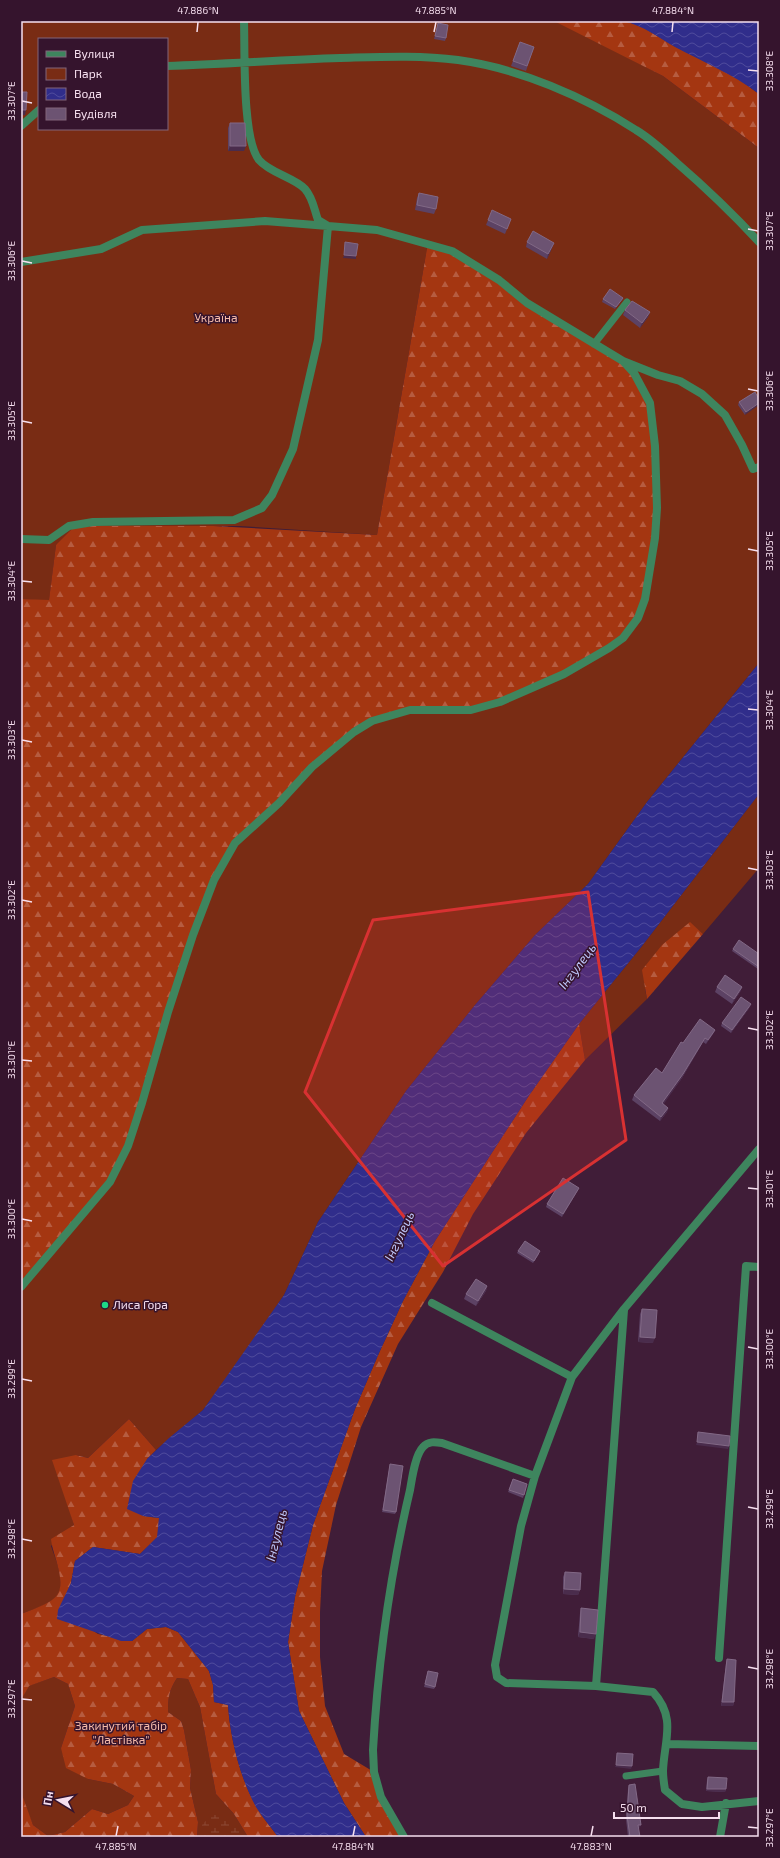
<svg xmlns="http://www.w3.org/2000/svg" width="780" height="1858" font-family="'Exo 2',sans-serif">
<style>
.green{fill:#792c14;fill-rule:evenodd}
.forest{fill:url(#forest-firs)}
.wetland{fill:url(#wetland-marsh)}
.water{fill:url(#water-waves)}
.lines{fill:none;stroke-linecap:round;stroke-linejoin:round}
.lane{stroke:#3e855e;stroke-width:7}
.street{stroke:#3e855e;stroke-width:8}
.wall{fill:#5c4264}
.shaded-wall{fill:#4a2c4c}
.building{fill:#6c5372;stroke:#826986}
.marked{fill:#d83132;fill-opacity:0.2;stroke:#d83132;stroke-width:3;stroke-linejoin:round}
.ticks{fill:none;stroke:#f6dfef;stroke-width:1.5}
.poi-dot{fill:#1dd988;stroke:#35142d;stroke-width:1.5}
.labels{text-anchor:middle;stroke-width:3;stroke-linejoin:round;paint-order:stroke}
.park-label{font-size:12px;fill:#f5baa9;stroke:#35142d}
.poi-label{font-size:12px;fill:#f6dfef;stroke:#35142d;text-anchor:start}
.water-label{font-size:13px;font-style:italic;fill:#bcc4f8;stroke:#35142d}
.neatline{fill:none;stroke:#f6dfef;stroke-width:1.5}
.ticks-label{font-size:10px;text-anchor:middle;fill:#f6dfef}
</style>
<defs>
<pattern id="forest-firs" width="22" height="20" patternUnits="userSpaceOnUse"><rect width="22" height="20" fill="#a43611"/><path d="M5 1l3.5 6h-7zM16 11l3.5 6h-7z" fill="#b65c40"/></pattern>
<pattern id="wetland-marsh" width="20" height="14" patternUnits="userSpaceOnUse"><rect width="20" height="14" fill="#792c14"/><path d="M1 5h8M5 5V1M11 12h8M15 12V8" fill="none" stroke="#8d4a36"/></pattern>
<pattern id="water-waves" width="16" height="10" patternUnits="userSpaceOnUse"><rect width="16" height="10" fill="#302d8b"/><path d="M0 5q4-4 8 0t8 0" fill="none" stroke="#4f4b9c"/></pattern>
</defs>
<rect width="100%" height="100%" fill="#401d38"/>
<path class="green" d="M24,21H559L663,76L759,148V663L647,802L588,884L535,935L475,1005L406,1091L318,1222L284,1295L242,1357L203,1410L156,1450L129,1419L88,1458L76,1455L67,1501L74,1525L51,1546C56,1561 69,1588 53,1600C45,1606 31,1610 21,1614V1287L193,935L235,843L354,714L428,243L377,535L239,526H92L56,545L49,601L21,599V24ZM39,39H167V129H39Z
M759,794V868L703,934L690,923L645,989L647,999L585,1060L579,1024L642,946Z
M54,1677L68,1684L75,1706L61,1748L88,1779L113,1784L134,1796L128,1805L108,1814L92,1809L65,1832L48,1836L33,1825L22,1799L21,1700L28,1686Z
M177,1678L188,1679L200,1707L216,1794L234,1814L248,1837H197L198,1822L190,1788L191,1770L184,1730L181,1721L168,1712C168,1698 169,1690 177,1678Z"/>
<path class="forest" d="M554,21H623L639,25L674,46L737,78L759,94V148L663,76Z
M428,243L452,251L623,361L650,403L657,508L645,599L623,638L564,674L471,710H410L354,732L235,843L214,880L142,1103L110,1182L21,1287V599L49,600L56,545L72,529L92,526H213L377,535Z
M690,922L703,934L647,999L642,970L662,945Z
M579,1024L585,1060L526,1133L473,1214L443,1272L398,1344L361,1427L336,1505L322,1571L320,1612V1657L325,1706L344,1754L374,1772L381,1797L404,1837H366L344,1803L299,1711L288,1642L295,1597L313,1525L355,1409L379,1353L403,1301L435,1241L528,1097Z
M129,1419L156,1450L147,1459L143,1516L159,1518L158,1537L140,1554L93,1547L75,1561L71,1583L66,1595L76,1625L92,1630L98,1634L132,1641L147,1629L166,1627L178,1632L209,1671L213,1685L214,1702L228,1705C230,1737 240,1778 256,1806C262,1817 271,1827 278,1837H248L234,1814L216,1794L200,1707L188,1679L177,1678C169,1690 168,1698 168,1712L181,1721L184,1730L191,1770L190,1788L198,1822L197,1837H21V1792L33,1825L48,1836L65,1832L92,1809L108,1814L128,1805L134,1796L113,1784L88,1779L66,1768L61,1748L75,1706L68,1684L54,1677L29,1686L21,1700V1614C31,1610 43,1606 52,1600C71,1588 52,1555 51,1539L74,1525L52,1460L76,1455L88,1458Z"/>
<path class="wetland" d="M211,1815C231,1815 235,1819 244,1837H202V1825Z"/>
<path class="water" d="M623,21H759V94C733,74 703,62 675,47C656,36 644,26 623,21Z
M759,663V794L642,946L579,1024L528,1097L435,1241L403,1301L379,1353L355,1409L313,1525L295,1597L288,1642L299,1711L344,1803L366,1837H278C271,1827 262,1817 256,1807C240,1778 230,1737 228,1705L214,1702L213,1685L209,1671L178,1632L166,1627L147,1629L132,1641H121L57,1619L58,1610L71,1583L75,1561L93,1547L140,1554L157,1537L159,1518L143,1516L127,1509L133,1481L147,1459L169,1438L203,1410L284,1295L318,1222L406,1091L475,1005L535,935L588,884L647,802Z"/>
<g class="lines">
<path class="lane" d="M594,344L627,302
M626,1776L663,1771"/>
<path class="street" d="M244,21C245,51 242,139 259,160C270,173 295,178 305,189C313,198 314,209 318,220L328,226L377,230L452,251L499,280L527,303L623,361L658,375L680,381L702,394L725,415L742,445L753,469L759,467
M167,66C225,64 282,60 340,58C379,57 419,55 458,60C518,68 585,97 636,130C651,139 664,151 677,163C706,188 733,214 759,242
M21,126L39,110
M21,262L101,249L142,230L265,221L328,226L318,340L293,449L272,495L262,508L234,520L93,522L69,526L49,540L21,539
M759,1149L624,1309L572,1377L535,1476L521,1526L495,1665L497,1677L506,1683L596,1686L653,1692C677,1718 664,1741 663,1771C663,1777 664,1784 665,1790L682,1804L702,1807L759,1801
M21,1287L110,1182L128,1146L142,1103L168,1012L193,935L214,880L235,843L279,803L312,767L354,732L372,721L410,710H471L500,702L564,674L609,648L623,638L638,618L645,599L655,538L657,508L655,446L650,403L634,373L623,361
M432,1303L572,1377
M719,1658L746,1266L759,1267
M596,1686L624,1310
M667,1744L759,1746
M404,1837L381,1797L374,1772L373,1750C378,1663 390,1575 410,1490C412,1479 415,1455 423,1447C428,1441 435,1442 442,1443L535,1476
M720,1837L726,1803"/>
</g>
<path class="wall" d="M438,23L446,38L445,41L434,39Z
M520,42L534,47L526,71L511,66Z
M230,123L244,151H228V128Z
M419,193L436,209L434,214L415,210L417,198Z
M511,219L505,234L486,225L488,220Z
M527,242L554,243L552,248L547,259L526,247Z
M623,298L622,300L615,309L602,302L603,299Z
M625,310L650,312L648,317L640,328L623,315Z
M755,392L745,415L738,405L739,402Z
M733,949L759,954V968L758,969L732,951Z
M717,987H742L740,992L732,1004L715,992Z
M750,1007L731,1033L721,1026L722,1023Z
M715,1030L713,1034L706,1044L703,1042L682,1078L663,1104L668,1108L667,1112L660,1121L632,1100L634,1095L662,1073L683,1043Z
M578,1190L562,1217L546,1207L547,1204Z
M518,1251L539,1254L533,1263L517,1253Z
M487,1286L486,1291L476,1306L464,1299L466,1294Z
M642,1309L653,1343L638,1342L640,1314Z
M390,1464L396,1512L395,1514L382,1512Z
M513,1479L527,1484L523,1498L508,1492Z
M565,1572L580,1590L578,1595L563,1594V1577Z
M581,1608L594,1639L578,1637L580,1613Z
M727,1659L734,1702L733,1706H721L726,1663Z
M428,1671L435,1687L434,1689L424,1687Z
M708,1777L726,1789L725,1792L706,1791L707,1780Z
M629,1785L639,1829H638L640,1837H628L626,1819L628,1789Z"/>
<path class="shaded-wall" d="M21,110H26L25,115H21Z
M230,146H246L244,151H228Z
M554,243L552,248L547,259L548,254Z
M344,255L356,256V259L343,258Z
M623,298L622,300L615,309L616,307Z
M650,312L648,317L640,328L642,323Z
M759,403V405L745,415L746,412Z
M742,987L740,992L732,1004L734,999Z
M751,1004L750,1007L731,1033L732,1030Z
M715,1030L713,1034L706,1044L708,1040Z
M705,1038L703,1042L682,1078L661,1108L662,1103Z
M668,1108L667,1112L660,1121L661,1117Z
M579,1188L578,1190L562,1217L563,1214Z
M487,1286L486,1291L476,1306L478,1301Z
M640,1337L655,1338L653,1343L638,1342Z
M697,1442L729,1446L728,1449L696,1445Z
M564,1589L580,1590L578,1595L563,1594Z
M580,1632L596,1634L594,1639L578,1637Z
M722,1702H734L733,1706H721Z
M616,1765L632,1766L631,1769L615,1767Z
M707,1789H726L725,1792L706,1791Z
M638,1825H641L639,1829L636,1830Z"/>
<path class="building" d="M438,23L448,25L446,38L435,36Z
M520,42L534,47L527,66L513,61Z
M21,92H27L26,110H21Z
M230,123H245L246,146H230Z
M419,193L438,197L436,209L417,205Z
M492,210L511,219L507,229L488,220Z
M533,231L554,243L548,254L527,242Z
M345,242L358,244L356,256L344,255Z
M610,289L623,298L616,307L603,299Z
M632,301L650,312L642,323L625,310Z
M755,392L759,399V403L746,412L739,402Z
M739,940L759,954V967L733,949Z
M725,975L742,987L734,999L717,987Z
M741,997L751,1004L732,1030L722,1023Z
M700,1019L715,1030L708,1040L705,1038L683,1074L662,1103L668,1108L661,1117L634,1095L656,1068L662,1073L681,1042L683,1043Z
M563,1178L579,1188L563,1214L547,1204Z
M525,1241L540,1251L534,1261L518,1251Z
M476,1279L487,1286L478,1301L466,1294Z
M642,1309L657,1310L655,1338L640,1337Z
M698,1432L730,1436L729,1446L697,1442Z
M390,1464L403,1466L396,1512L383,1510Z
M513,1479L527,1484L524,1495L509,1490Z
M565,1572L581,1573L580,1590L564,1589Z
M581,1608L598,1610L596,1634L580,1632Z
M727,1659L736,1660L734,1702H722Z
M428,1671L438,1673L435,1687L425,1684Z
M617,1753L633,1754L632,1766L616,1765Z
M708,1777L727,1778L726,1789H707Z
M635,1784L641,1825H638L640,1837H630L627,1815L629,1785Z"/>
<path class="marked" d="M588,892L626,1140L443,1266L305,1092L373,920Z"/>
<path class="ticks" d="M197,32L198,22M434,32L436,22M672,32L673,22M748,70L758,71M22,101L32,103M748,229L758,231M22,261L32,263M748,389L758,391M22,421L32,423M748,549L758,551M22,581L32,582M748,709L758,710M22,740L32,742M748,868L758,870M22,900L32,902M748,1028L758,1030M22,1060L32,1061M748,1188L758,1189M22,1219L32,1221M748,1347L758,1349M22,1379L32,1381M748,1507L758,1509M22,1539L32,1541M748,1667L758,1669M22,1699L32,1700M748,1827L758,1828M116,1836L118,1826M353,1836L355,1826M591,1836L593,1826"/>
<circle class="poi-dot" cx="105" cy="1305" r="4"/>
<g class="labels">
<g class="park-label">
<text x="216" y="322">Україна</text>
<text x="121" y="1730">Закинутий табір<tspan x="121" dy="14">"Ластівка"</tspan></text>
</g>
<g class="poi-label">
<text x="113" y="1309">Лиса Гора</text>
</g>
<g class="water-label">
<text transform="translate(577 966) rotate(-53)" y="5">Інгулець</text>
<text transform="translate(399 1236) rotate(-65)" y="5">Інгулець</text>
<text transform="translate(276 1535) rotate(-76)" y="5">Інгулець</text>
</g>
</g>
<rect width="780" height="1858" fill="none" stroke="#35142d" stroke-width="44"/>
<rect x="38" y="38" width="130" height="92" fill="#35142d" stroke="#82657b"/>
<rect x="46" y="51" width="20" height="6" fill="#3e855e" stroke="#82657b"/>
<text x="74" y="58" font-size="12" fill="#f6dfef">Вулиця</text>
<rect x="46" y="68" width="20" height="12" fill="#792c14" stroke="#82657b"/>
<text x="74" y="78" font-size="12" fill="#f6dfef">Парк</text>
<rect x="46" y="88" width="20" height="12" fill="url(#water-waves)" stroke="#82657b"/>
<text x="74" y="98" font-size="12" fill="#f6dfef">Вода</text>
<rect x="46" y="108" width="20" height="12" fill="#6c5372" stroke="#82657b"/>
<text x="74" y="118" font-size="12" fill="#f6dfef">Будівля</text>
<g transform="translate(58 1800) rotate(280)" stroke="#35142d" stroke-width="3" paint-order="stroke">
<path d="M0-3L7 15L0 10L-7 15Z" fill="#f6dfef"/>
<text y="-6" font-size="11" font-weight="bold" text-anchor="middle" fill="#f6dfef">Пн</text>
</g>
<path d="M614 1812v6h105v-6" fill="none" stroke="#f6dfef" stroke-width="2"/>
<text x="620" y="1812" font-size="12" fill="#f6dfef" stroke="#35142d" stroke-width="3" paint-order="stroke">50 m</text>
<rect x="22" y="22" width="736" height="1814" class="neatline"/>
<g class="ticks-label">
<text x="198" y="14">47.886°N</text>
<text x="436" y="14">47.885°N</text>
<text x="673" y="14">47.884°N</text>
<text transform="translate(769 71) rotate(-90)" y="4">33.308°E</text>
<text transform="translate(11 101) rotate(-90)" y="4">33.307°E</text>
<text transform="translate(769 231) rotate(-90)" y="4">33.307°E</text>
<text transform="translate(11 261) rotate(-90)" y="4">33.306°E</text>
<text transform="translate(769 391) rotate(-90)" y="4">33.306°E</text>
<text transform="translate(11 421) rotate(-90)" y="4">33.305°E</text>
<text transform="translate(769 551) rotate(-90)" y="4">33.305°E</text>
<text transform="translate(11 581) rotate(-90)" y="4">33.304°E</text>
<text transform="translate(769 710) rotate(-90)" y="4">33.304°E</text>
<text transform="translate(11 740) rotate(-90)" y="4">33.303°E</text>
<text transform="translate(769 870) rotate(-90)" y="4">33.303°E</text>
<text transform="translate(11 900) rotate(-90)" y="4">33.302°E</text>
<text transform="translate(769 1030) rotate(-90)" y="4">33.302°E</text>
<text transform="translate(11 1060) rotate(-90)" y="4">33.301°E</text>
<text transform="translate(769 1189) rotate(-90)" y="4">33.301°E</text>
<text transform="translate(11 1219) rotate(-90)" y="4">33.300°E</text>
<text transform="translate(769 1349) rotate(-90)" y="4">33.300°E</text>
<text transform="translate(11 1379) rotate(-90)" y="4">33.299°E</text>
<text transform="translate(769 1509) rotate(-90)" y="4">33.299°E</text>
<text transform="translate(11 1539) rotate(-90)" y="4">33.298°E</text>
<text transform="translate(769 1669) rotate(-90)" y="4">33.298°E</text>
<text transform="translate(11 1699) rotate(-90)" y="4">33.297°E</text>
<text transform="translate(769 1828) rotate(-90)" y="4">33.297°E</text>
<text x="116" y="1850">47.885°N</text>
<text x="353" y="1850">47.884°N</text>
<text x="591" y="1850">47.883°N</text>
</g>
</svg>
